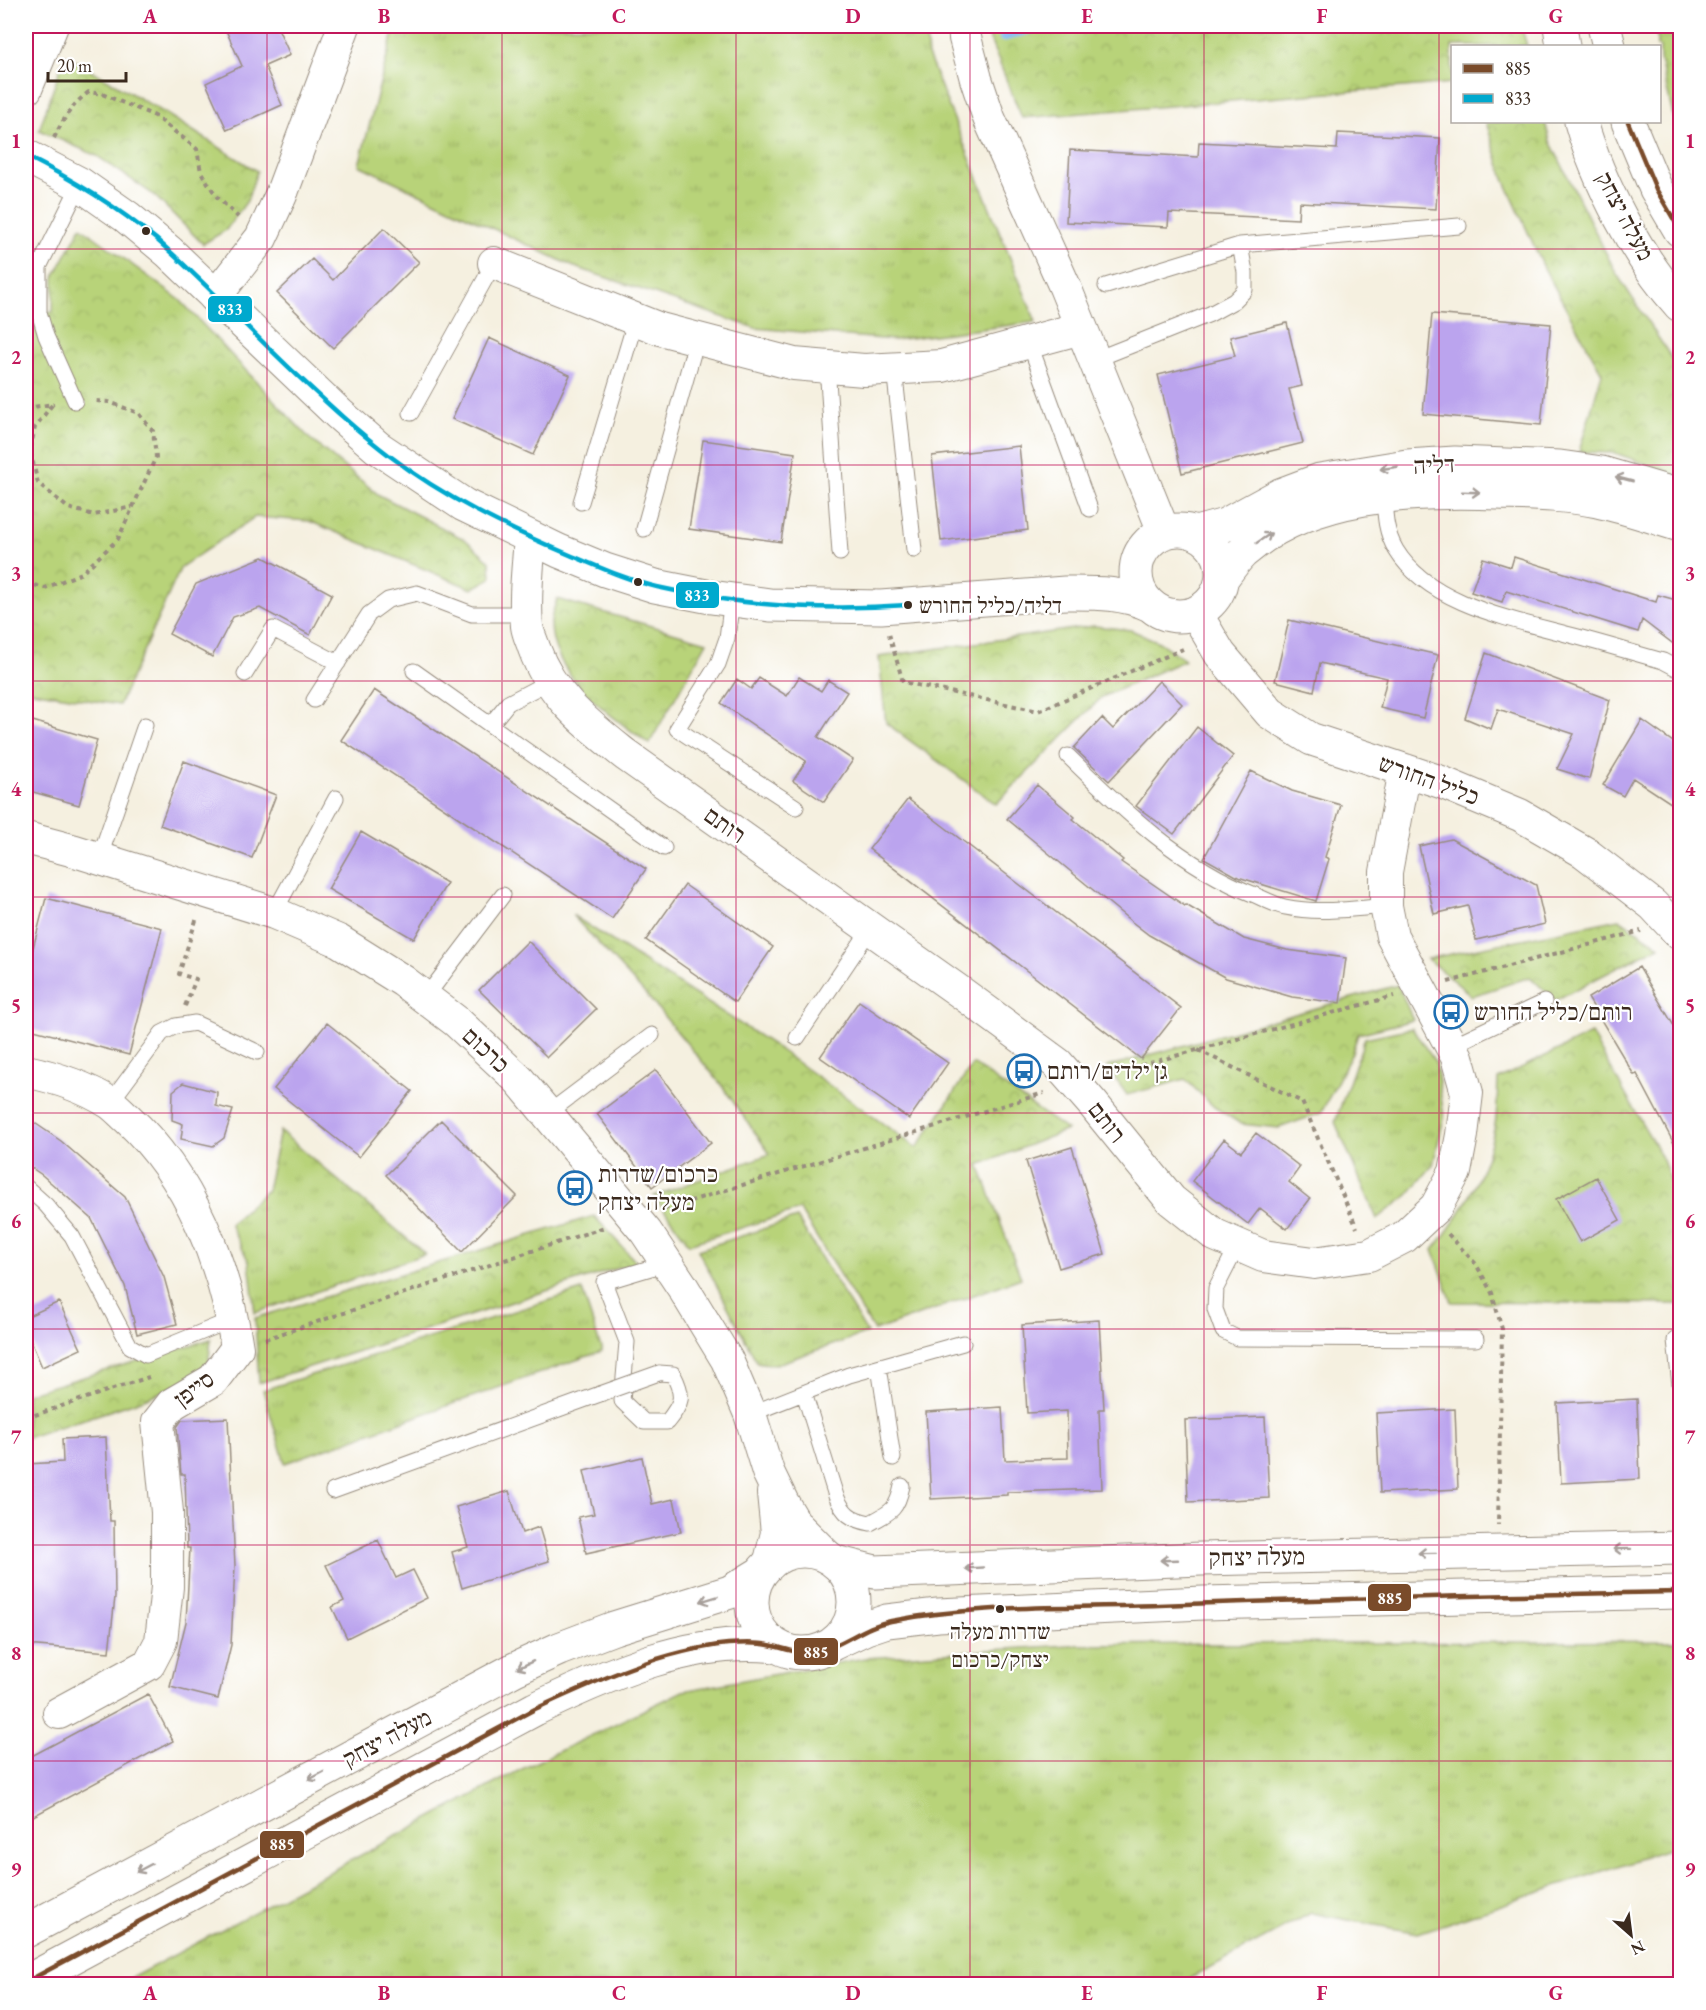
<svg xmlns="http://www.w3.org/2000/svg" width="1706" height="2010" font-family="'EB Garamond','Frank Ruhl Libre',serif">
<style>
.grass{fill:url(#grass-tufts);stroke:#7a7e4c;stroke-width:1.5}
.park{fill:url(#park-crowns);stroke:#7a7e4c;stroke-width:1.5}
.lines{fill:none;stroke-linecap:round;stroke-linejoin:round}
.stream{stroke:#82baf2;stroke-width:8}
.building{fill:#bba4ee}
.lane-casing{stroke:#988d7f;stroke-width:17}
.street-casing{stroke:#988d7f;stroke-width:34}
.secondary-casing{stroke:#988d7f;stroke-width:35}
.path{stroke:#988d7f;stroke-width:4;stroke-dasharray:4.5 4.5;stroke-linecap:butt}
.lane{stroke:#fff;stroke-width:15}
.street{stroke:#fff;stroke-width:32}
.secondary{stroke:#fff;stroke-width:33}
.lane-bridge-casing{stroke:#988d7f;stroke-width:17;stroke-linecap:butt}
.lane-bridge{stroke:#fff;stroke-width:15}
.bus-1-casing{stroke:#fff;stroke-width:9}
.bus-2-casing{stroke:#fff;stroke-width:9}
.bus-1{stroke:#7a4b2a;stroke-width:4.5}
.bus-2{stroke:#00a9ce;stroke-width:4.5}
.oneway{stroke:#a79f9a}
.grid{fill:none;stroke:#c2185b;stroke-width:1.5;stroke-opacity:0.55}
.bus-dot{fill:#3b2a1e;stroke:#fff;stroke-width:2}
.labels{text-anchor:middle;stroke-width:4.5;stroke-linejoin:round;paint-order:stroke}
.bus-label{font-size:22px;fill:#3b2a1e;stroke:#fff;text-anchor:start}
.street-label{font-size:24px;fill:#3b2a1e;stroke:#fff}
.poi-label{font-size:24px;fill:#3b2a1e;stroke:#fff;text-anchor:start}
.line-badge{stroke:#fff;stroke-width:2}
.badge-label{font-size:16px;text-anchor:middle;font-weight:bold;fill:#fff}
.neatline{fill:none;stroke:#c2185b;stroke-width:2}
.grid-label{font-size:20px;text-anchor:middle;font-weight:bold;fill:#c2185b}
</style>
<defs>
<pattern id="grass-tufts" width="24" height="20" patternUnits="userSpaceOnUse" patternTransform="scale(1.5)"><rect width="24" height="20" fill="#b8d379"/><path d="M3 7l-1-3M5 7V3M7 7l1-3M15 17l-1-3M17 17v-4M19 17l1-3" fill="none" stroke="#9fb568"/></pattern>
<pattern id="park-crowns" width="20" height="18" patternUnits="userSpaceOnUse" patternTransform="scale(1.5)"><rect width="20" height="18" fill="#b8d379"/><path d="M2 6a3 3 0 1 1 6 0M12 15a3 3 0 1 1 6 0" fill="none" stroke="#9fb568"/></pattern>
</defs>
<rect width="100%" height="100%" fill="#fff"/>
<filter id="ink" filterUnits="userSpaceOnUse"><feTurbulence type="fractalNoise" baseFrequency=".0167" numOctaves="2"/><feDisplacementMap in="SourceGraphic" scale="12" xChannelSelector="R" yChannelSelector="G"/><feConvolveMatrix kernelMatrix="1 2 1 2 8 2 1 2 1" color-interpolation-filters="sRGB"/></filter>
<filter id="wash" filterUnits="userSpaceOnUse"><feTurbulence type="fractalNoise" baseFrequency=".008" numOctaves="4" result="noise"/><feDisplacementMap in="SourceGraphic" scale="24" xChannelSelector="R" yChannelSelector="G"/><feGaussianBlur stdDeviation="1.35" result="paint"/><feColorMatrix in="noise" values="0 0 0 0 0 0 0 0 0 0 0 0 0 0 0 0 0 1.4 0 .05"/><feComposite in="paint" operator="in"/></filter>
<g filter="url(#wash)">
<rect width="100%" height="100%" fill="#f5f0e0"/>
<path class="grass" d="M395,26H925L928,55L1036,322L894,340L755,328L572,266L359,165Z
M1657,26H1680V146L1660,59V46H1657Z
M1412,1028L1436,1063L1444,1117L1433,1165L1408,1195L1377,1219L1335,1122L1365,1038Z
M280,1131L425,1254L255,1313L249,1262L230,1224L267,1190Z
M797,1218L867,1333L774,1365L757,1362L698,1250Z
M582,1290L602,1351L285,1463L263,1390Z
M1680,1641V1845L1418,1933L1311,1913L1180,1984H120L520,1770L683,1691L865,1658L1069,1645Z"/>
<path class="park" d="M987,26H1521L1527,46H1452V83L1022,118L986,30Z
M65,55L163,112L257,171L247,201L226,230L203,244L154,195L97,156L39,130Z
M1486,122H1545L1550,141L1616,273L1680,371V476L1615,453L1579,452L1602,373L1544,268L1504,179Z
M81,227L180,300L310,439L379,495L466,540L490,561L491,578L472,589L309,521L255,517L181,567L119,705L26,690V313L31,315L53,312L54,277Z
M557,599L707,642L649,744C611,715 550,676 551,622C551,615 555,606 557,599Z
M1094,626L1131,630L1159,642L1185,660L1102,697L996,804L886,723L879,657Z
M572,915L773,1045L917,1148L973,1064L1067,1130L979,1165L1021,1278L874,1331L800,1210L689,1244L654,1196L770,1154L720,1083L648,997Z
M1619,919L1660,946L1555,1000L1530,977L1472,996L1427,959Z
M1398,985L1413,1020L1358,1034L1351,1055L1321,1113L1279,1128L1241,1124L1214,1107L1185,1079L1127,1095L1107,1067Z
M1591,1034L1662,1158L1680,1204V1304L1452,1302L1433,1250C1462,1214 1485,1175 1494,1130C1498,1114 1497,1096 1498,1079Z
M594,1216L637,1263L621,1267L259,1383L255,1318Z
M211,1339L208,1368C152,1403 87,1416 26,1438V1394Z"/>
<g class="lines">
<path class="stream" d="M1003,38L1043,26"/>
</g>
<g id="blocks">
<path class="building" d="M224,26H277L290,55L265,66L282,105L227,130L206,83L242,66Z
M1338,133L1440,138L1436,209L1299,202L1298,219L1169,213L1168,227L1066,222L1070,150L1198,157L1199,142L1337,149Z
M384,228L419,262L333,348L277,293L312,259L333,280Z
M1432,314L1551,324L1541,425L1423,414Z
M1287,323L1302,386L1289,389L1303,443L1182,473L1158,375L1235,356L1230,337Z
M489,338L570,375L533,455L452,419Z
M703,440L795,453L781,542L689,529Z
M1019,446L1028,530L941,541L932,456Z
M263,557L332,594L310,635L260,608L233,617L212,657L169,634L196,584Z
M1514,557L1656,602L1658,595L1680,601V649L1642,620L1638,632L1506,591L1502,602L1471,592L1483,558L1511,567Z
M1289,620L1438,655L1423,718L1380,708L1387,678L1320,663L1314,691L1275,681Z
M1486,653L1610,700L1589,779L1557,769L1574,734L1498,709L1491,729L1465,718Z
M799,677L821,691L828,680L847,692L818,737L853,760L824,802L793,781L806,761L721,703L737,679L751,689L759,678L787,696Z
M1159,681L1182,704L1109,781L1074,748L1102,718L1113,729Z
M374,690L646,869L612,919L341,740Z
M26,719L97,740L79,805L26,790Z
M1642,720L1680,747V809L1633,778L1623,796L1603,785Z
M1197,727L1233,756L1174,834L1136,806Z
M184,761L276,795L252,858L160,825Z
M1251,771L1292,791L1341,805L1325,857L1329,859L1316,901L1238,877L1204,858Z
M1037,785L1075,817L1073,819L1123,860L1121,862L1185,906L1186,905L1244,939L1287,950L1346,958L1340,1003L1292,997L1226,978L1149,935L1132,922L1007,819Z
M908,799L1181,1008L1141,1059L869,849Z
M361,832L447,883L414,939L328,889Z
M1451,839L1536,885L1545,924L1476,940L1468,906L1434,914L1419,846Z
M685,885L773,947L735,1002L646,940Z
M46,898L162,928L129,1055L26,1028V975Z
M528,941L596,1009L547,1057L479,990Z
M1639,967L1680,1036V1155L1637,1074L1634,1075L1588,998Z
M859,1001L948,1063L909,1119L820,1057Z
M327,1023L412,1091L359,1157L274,1089Z
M656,1070L711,1143L652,1187L597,1114Z
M183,1083L217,1092L216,1106L233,1110L224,1138L213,1146L181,1139L183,1124L172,1120L173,1091Z
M26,1117L61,1141L125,1197L164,1277L177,1324L137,1334L125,1286L91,1218L42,1175L26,1164Z
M441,1120L517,1196L462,1252L386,1175Z
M1256,1133L1300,1167L1289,1182L1310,1199L1287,1229L1260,1208L1248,1224L1192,1181L1224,1139L1241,1152Z
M1072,1147L1105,1254L1059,1268L1026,1161Z
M1596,1177L1620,1220L1580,1242L1556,1199Z
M59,1302L81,1349L42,1367L26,1329V1317Z
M1099,1320L1104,1409H1099L1102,1489L1007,1492V1495L931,1499L926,1412L1002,1407L1005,1460L1068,1458L1067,1411L1027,1413L1022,1325Z
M1637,1399L1640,1479L1561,1483L1557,1403Z
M1455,1409L1458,1489L1380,1493L1376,1413Z
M1265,1417L1269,1498L1188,1502L1185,1420Z
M228,1418L235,1566L231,1645L218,1699L170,1687L186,1622L190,1548H187L185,1474H181L177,1427L182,1420Z
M106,1437L110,1521H114L115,1597L109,1652L26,1645V1464L63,1462L62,1439Z
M642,1457L652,1504L674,1499L681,1532L586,1553L578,1517L594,1514L584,1471Z
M509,1491L522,1533L539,1527L549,1561L462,1588L452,1552L468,1547L456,1507Z
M378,1540L396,1578L413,1570L427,1598L347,1638L332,1607L344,1601L326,1565Z
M148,1694L173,1741L26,1820V1759Z"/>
</g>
</g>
<g filter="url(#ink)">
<use href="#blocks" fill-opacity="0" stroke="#988d7f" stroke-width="1.5"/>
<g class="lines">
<defs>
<path id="lane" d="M1106,286L1240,245L1459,226
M1029,342L1090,509
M1094,360L1210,314L1234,301L1245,290V272L1240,245
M827,366L840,553
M894,368L914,550
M75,401L46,336L39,312V267L80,184
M411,413L494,263
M1384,497C1385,517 1386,533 1396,550C1428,603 1510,619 1566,634C1598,642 1630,652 1663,661L1680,670
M581,502L636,319
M644,529L697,339
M732,599L727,638L718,664L677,729L796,807
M414,671L664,848
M245,674L273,629L338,663
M314,700L369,614L388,600L417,593L472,614H527
M490,725L508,703L550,681
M1068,756C1124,811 1181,866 1255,895C1264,899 1275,905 1285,907C1318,914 1352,909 1386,906
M99,859L145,725
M274,913L336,798
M425,998L503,895
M797,1038L871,928
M1451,1046L1544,1002
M110,1103L162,1033L176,1026L195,1023L257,1052
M547,1114L652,1035
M26,1187L46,1205L72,1236L130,1346L146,1355L231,1320
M1238,1245L1216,1288L1215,1309L1223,1331L1237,1338L1476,1339
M1675,1340L1680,1385
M879,1367L893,1458
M659,1373L673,1374C685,1397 682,1403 667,1422H644L622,1401L627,1342L604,1282L667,1263
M804,1393L836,1496C844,1514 850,1519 870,1523C891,1512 897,1510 902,1486
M750,1414L849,1375L963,1343
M333,1491L600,1394"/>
<path id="street" d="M964,26L965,38L976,79L989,118L1065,287L1164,532
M26,89L52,26
M494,263L660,329L794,364L864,370L942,366L1081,328
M215,297L261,238L281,195L344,26
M530,538C528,567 524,597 527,626C528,634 532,641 534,648C552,698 587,724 627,756L963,994L1058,1064L1093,1104L1171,1200L1215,1235L1263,1256L1314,1263L1369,1255L1404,1237L1436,1207L1455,1172L1462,1135L1467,1093L1457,1057L1392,936L1386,906V872L1405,770
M1196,613L1220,654L1270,713L1311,739L1441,782L1520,815L1584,852L1653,905L1680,934
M26,838L75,851L274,913L339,941L403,981L457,1022L519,1080L646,1232L682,1286L727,1360L750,1414L768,1472L783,1503L796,1525L829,1558
M26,1071C54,1077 85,1087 110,1103C116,1107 122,1114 127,1118C190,1176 225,1265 237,1348L213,1380L172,1404L158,1422L167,1512V1587L161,1641L149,1664L59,1713
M769,1565L777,1533L773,1493"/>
<path id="secondary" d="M1560,26L1563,46
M1604,26L1609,46
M1581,122C1598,182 1638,259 1680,305
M1628,122L1656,189L1680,230
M26,156L80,184L127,217L169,252L339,414L377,447L464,505L559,551L605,570L655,586L711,597L770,605L881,607L1065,593C1095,593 1122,592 1150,605
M1136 573a43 43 0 1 1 86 0a43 43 0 1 1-86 0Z
M1196,533L1225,525L1280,495L1320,480L1407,466L1455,463L1560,467L1602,473L1680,496
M1222,578C1228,570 1235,560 1242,553C1310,493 1411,490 1498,493C1531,494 1565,494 1597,501C1625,507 1653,517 1680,525
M752 1602a51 51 0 1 1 102 0a51 51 0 1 1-102 0Z
M835,1562L875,1572L1201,1559L1680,1548
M832,1644L866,1628L887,1621L938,1615L1203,1603L1680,1592
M26,1931L515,1669L559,1649L614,1628L730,1592L761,1573
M26,1982L535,1709C609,1674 692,1636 776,1646"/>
</defs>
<use href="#lane" class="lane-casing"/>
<use href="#street" class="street-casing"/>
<use href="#secondary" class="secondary-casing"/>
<path class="path" d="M54,138C63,120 72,104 89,92L102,94L155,116L197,149L201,172L217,197L238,217
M52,405L35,427L30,451L38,483L68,508L94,515L132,507
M26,408L54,404
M26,583L45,588L82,573L118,539L156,457L153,431L138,413L109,402L95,401
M889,634L903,682L1038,711L1183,649
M1448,982L1641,931
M185,1006L196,979L179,974L197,917
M1198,1050L1302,1102L1357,1228
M1106,1075L1394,996
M664,1209L1044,1093
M1448,1234L1476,1264L1492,1293L1502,1329L1498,1525
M265,1339L605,1227
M26,1418L149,1377"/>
<use href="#lane" class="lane"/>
<use href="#street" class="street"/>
<use href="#secondary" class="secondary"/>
<defs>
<path id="lane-bridge" d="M600,1394L659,1373"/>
</defs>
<use href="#lane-bridge" class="lane-bridge-casing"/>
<use href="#lane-bridge" class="lane-bridge"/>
<defs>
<path id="bus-1" d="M1628,122L1656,189L1680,230
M26,1982L535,1709C596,1681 660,1651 728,1644C742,1643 756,1642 769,1645C784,1648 799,1655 815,1652C842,1647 863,1626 891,1621C978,1604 1070,1608 1159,1605C1333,1598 1506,1595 1680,1592"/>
<path id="bus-2" d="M26,156C72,179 116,206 156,239C205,282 249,330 297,375C327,403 357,431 390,456C445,498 507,528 570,555C599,567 627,580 657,587C739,606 824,611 908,605"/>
</defs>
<use href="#bus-1" class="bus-1-casing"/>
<use href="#bus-2" class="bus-2-casing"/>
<use href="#bus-1" class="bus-1"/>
<use href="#bus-2" class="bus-2"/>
</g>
<defs><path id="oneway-shaft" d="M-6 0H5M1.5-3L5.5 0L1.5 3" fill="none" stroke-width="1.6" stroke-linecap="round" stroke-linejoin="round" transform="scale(1.5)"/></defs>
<g class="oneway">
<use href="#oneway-shaft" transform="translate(1389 468) rotate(172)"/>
<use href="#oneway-shaft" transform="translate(1624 479) rotate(-165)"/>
<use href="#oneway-shaft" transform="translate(1471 492) rotate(2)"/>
<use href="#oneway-shaft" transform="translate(1264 538) rotate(-34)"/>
<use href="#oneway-shaft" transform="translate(1622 1549) rotate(179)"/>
<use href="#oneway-shaft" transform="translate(1427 1553) rotate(179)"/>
<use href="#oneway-shaft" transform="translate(1169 1560) rotate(178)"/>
<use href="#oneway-shaft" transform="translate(974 1568) rotate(177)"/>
<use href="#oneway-shaft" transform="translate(709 1599) rotate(163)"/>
<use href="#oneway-shaft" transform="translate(525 1665) rotate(155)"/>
<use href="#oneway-shaft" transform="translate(316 1776) rotate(152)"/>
<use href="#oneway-shaft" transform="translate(144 1868) rotate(152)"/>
</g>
</g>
<path class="grid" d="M267,26V1984M502,26V1984M736,26V1984M970,26V1984M1204,26V1984M1439,26V1984M26,249H1680M26,465H1680M26,681H1680M26,897H1680M26,1113H1680M26,1329H1680M26,1545H1680M26,1761H1680"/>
<defs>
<symbol id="bus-ring" viewBox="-11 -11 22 22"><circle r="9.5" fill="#fff" stroke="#1f6fb2" stroke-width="1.5"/><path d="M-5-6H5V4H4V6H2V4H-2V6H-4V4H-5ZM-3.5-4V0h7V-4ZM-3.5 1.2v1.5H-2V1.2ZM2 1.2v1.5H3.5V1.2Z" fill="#1f6fb2"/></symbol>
</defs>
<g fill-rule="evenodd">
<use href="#bus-ring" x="1432" y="993" width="38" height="38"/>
<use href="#bus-ring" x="1005" y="1052" width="38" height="38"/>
<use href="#bus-ring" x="556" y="1169" width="38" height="38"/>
</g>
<g class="bus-dot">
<circle cx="146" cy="231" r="5"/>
<circle cx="638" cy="582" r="5"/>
<circle cx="908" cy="605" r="5"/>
<circle cx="1000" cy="1609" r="5"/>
</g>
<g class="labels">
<g class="bus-label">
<text x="919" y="613">דליה/כליל החורש</text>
<text x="1000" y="1639" text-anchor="middle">שדרות מעלה<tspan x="1000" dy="28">יצחק/כרכום</tspan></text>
</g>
<g class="street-label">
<text transform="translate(1625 216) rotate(62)" y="8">מעלה יצחק</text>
<text transform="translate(1434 465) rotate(-3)" y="8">דליה</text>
<text transform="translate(1429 780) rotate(20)" y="8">כליל החורש</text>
<text transform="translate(725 825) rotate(35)" y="8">רותם</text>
<text transform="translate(486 1050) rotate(43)" y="8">כרכום</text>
<text transform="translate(1107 1122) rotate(52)" y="8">רותם</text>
<text transform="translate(194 1389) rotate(-37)" y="8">סייפן</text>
<text transform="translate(1257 1557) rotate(-1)" y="8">מעלה יצחק</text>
<text transform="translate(387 1738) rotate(-28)" y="8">מעלה יצחק</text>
</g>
<g class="poi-label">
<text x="1474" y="1020">רותם/כליל החורש</text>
<text x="1047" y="1079">גן ילדים/רותם</text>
<text x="598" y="1182">כרכום/שדרות<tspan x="598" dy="28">מעלה יצחק</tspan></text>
</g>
</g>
<g class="line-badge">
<rect x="207" y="295" width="46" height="28" rx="6" fill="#00a9ce"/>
<rect x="675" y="581" width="45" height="28" rx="6" fill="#00a9ce"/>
<rect x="1367" y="1583" width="45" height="29" rx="6" fill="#7a4b2a"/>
<rect x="793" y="1637" width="46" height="29" rx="6" fill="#7a4b2a"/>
<rect x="259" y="1830" width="46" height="29" rx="6" fill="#7a4b2a"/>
</g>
<g class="badge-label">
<text x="230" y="315">833</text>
<text x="697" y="601">833</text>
<text x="1390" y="1604">885</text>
<text x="816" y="1658">885</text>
<text x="282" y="1850">885</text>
</g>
<rect width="1706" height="2010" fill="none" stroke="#fff" stroke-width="66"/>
<rect x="1451" y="45" width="210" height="78" fill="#ffffff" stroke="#b1aaa5" stroke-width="1.5"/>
<rect x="1463" y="64" width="30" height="9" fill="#7a4b2a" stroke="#b1aaa5" stroke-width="1.5"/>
<text x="1505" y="75" font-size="18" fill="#3b2a1e">885</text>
<rect x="1463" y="94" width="30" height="9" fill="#00a9ce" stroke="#b1aaa5" stroke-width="1.5"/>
<text x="1505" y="105" font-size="18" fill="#3b2a1e">833</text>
<g transform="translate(1631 1935) rotate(152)" stroke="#ffffff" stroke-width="4.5" paint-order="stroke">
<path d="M0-4.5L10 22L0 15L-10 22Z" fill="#3b2a1e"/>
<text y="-9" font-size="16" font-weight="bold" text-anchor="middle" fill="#3b2a1e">N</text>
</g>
<path d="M48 72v9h78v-9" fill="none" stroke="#3b2a1e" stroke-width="3"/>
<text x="57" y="72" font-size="18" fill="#3b2a1e" stroke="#ffffff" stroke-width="4.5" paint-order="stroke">20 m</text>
<rect x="33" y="33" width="1640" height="1944" class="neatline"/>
<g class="grid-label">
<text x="150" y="23">A</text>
<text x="384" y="23">B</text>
<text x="619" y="23">C</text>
<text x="853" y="23">D</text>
<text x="1087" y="23">E</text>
<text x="1322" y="23">F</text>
<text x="1556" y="23">G</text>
<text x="16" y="148">1</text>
<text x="1690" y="148">1</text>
<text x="16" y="364">2</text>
<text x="1690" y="364">2</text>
<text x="16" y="580">3</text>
<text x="1690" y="580">3</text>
<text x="16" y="796">4</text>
<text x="1690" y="796">4</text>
<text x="16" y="1012">5</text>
<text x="1690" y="1012">5</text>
<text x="16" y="1228">6</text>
<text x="1690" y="1228">6</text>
<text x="16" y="1444">7</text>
<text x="1690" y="1444">7</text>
<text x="16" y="1660">8</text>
<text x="1690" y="1660">8</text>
<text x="16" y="1876">9</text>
<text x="1690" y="1876">9</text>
<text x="150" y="2000">A</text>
<text x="384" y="2000">B</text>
<text x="619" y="2000">C</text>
<text x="853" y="2000">D</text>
<text x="1087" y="2000">E</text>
<text x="1322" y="2000">F</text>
<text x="1556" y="2000">G</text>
</g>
</svg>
